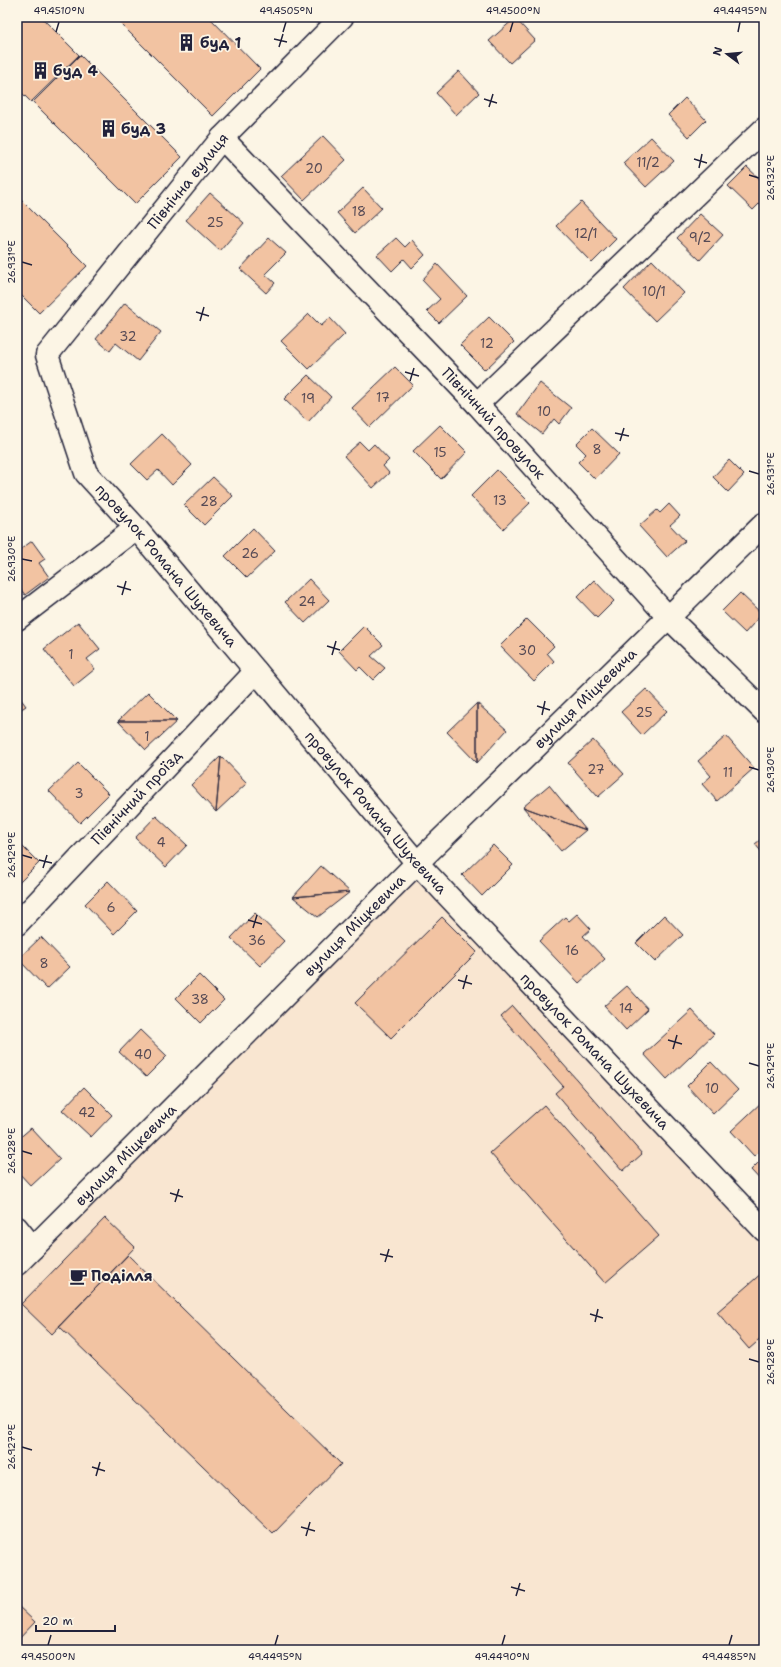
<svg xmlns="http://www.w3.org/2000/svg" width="781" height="1667" font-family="'Shantell Sans',sans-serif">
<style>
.built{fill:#f9e6d1}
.building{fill:#f2c3a2;stroke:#22223b}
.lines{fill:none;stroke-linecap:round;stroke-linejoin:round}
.street-casing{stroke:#22223b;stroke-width:25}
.street{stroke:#fcf5e5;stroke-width:22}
.ticks{fill:none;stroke:#22223b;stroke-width:1.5}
.labels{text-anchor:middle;stroke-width:3.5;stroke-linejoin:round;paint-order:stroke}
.number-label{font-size:13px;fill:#564a55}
.poi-label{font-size:15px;font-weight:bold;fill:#22223b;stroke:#fcf5e5;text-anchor:start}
.street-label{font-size:15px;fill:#22223b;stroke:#fcf5e5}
.neatline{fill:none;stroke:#22223b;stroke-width:1.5}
.ticks-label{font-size:10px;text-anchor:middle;fill:#22223b}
</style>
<rect width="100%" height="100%" fill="#fcf5e5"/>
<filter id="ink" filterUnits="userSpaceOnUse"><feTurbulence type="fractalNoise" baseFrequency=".025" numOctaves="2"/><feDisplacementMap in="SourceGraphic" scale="8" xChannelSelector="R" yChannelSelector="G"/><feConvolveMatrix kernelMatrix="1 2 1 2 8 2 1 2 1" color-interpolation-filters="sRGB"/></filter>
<g filter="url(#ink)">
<path class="built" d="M419,867L764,1233V1650H17V1271Z"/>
<path class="building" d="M17,17H41L79,55L31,102L17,88Z
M114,17H209L260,69L213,116Z
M674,17H687L681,23Z
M515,18L535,40L510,63L489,41Z
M80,55L182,157L135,204L33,102Z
M459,71L479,93L456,115L436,93Z
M685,98L706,120L689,137L668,115Z
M323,136L346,160L304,200L281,176Z
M651,137L674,161L646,187L623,163Z
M747,167L764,183V199L753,210L728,186Z
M363,188L382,208L355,233L337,213Z
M210,193L244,223L220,251L186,220Z
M17,196L87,266L39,313L17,291Z
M581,202L616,239L592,263L556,226Z
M700,214L723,235L700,260L677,238Z
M269,238L286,253L265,274L275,283L266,293L240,269Z
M396,238L405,247L412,240L425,255L412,268L404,259L392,271L377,255Z
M652,260L684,293L655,321L624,289Z
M437,264L467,296L439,323L427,311L440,299L422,280Z
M125,303L161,332L138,361L116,343L110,351L96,339Z
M309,314L321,326L330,318L345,334L309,369L281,341Z
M489,317L514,342L485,370L460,345Z
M395,367L413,385L370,427L352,408Z
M308,375L331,397L308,422L284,399Z
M540,383L571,408L559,424L554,419L542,434L517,414Z
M440,425L467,452L441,479L413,451Z
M592,428L619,454L595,479L578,462L586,454L576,444Z
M162,434L192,465L172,485L158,470L147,480L131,464Z
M360,442L368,450L374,444L389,460L383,466L389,473L373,488L344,456Z
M729,460L744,475L728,492L713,477Z
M497,470L530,503L503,529L471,496Z
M213,477L233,496L204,525L184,505Z
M669,504L680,516L670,525L685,541L667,557L639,526L657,510L660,513Z
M253,528L275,551L247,578L225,556Z
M32,541L45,559L39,563L49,577L25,595L17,584V552Z
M309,579L329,600L305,623L285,602Z
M594,580L614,601L597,618L577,597Z
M740,593L762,614L745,633L722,611Z
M527,619L554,646L547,653L554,661L534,681L500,646Z
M78,622L100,649L87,659L95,669L74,686L44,649Z
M364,626L383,645L371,656L385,668L373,680L360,667L357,670L339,651Z
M646,689L667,711L642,735L621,712Z
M148,692L177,721H118Z
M17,694L26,706L17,712Z
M477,703V763L447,732Z
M477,703L507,730L477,763Z
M118,721H177L146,750Z
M726,736L754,768L717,801L702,784L711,776L698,761Z
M593,740L624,774L598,797L568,763Z
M221,756L247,783L216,812Z
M221,756L216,812L191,785Z
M78,763L109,794L80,823L49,791Z
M549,785L586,830L523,807Z
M523,807L586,830L561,851Z
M156,816L187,845L166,867L135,838Z
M764,837V855L755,844Z
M17,841L39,863L18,884L17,883Z
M493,845L513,865L482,896L462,875Z
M321,866L350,892L293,897Z
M108,881L137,911L114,934L85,904Z
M350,892L318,917L293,897Z
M255,913L284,941L260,966L231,938Z
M577,914L591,929L583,936L605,959L579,983L539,941L565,917L569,921Z
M664,915L683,935L655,962L636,943Z
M442,917L477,952L391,1038L355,1003Z
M41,937L70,967L47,989L18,959Z
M199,975L224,1000L201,1023L176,998Z
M627,986L648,1009L626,1030L604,1006Z
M512,1006L642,1154L623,1171L555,1093L563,1086L501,1016Z
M692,1010L714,1034L667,1079L644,1054Z
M17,1024L22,1028L17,1034Z
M140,1030L167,1056L146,1077L119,1052Z
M711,1062L738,1090L713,1114L687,1086Z
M84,1087L112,1115L91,1137L62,1110Z
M764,1100V1147L754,1156L731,1131Z
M544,1105L659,1236L605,1283L490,1153Z
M31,1128L60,1159L31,1186L17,1171V1140Z
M764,1157V1184L751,1170Z
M105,1218L135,1247L52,1334L21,1304Z
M128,1255L341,1464L273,1534L59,1326Z
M763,1272L764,1336L749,1349L717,1312Z
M17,1605L35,1622L17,1641Z"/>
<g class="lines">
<defs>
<g id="street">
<path id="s1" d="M342,17L222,138L47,355L86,473L136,528L417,863L764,1230"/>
<path id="s2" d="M222,138L477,404L668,617L764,711"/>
<path d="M477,404L764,129"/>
<path d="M17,619L136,528"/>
<path id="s3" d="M17,924L256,671"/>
<path d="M17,1228L33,1248"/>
<path id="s4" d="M17,1264L417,863L764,524"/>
</g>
</defs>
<use href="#street" class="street-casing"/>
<use href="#street" class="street"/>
</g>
</g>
<path class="ticks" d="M56,32L59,22M283,32L286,22M510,32L513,22M738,32L740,22M274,39L287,42M279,47L283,34M484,99L497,103M489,107L493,94M694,159L707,163M699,168L702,154M749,175L759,178M22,262L32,265M196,312L209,316M200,321L204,307M405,372L419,376M410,381L414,368M615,433L629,436M620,441L624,428M749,471L759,474M22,559L32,561M117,586L131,590M122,595L126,581M327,646L340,650M332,655L336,641M537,706L550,710M542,715L545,701M749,767L759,770M22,855L32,858M39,860L52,863M43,868L47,855M248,920L262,924M253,928L257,915M458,980L472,984M463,989L467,975M668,1040L682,1044M673,1049L677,1035M749,1063L759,1066M22,1151L32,1154M170,1193L183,1197M175,1202L179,1189M380,1254L393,1257M385,1262L389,1249M590,1314L603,1318M595,1322L598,1309M749,1359L759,1362M22,1447L32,1450M92,1467L105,1471M96,1476L100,1462M301,1527L315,1531M306,1536L310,1522M511,1587L525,1591M516,1596L520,1583M48,1645L51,1635M275,1645L278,1635M502,1645L505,1635M729,1645L732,1635"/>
<defs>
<symbol id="building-bare" viewBox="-9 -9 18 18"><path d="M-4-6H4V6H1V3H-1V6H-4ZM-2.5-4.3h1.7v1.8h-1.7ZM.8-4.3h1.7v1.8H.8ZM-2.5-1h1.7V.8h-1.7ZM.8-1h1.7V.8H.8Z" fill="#22223b" stroke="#fcf5e5" stroke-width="2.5" paint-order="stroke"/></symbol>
<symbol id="cafe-bare" viewBox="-9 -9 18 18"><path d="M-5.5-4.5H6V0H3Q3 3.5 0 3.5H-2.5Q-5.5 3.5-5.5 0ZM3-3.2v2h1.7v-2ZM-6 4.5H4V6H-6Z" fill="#22223b" stroke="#fcf5e5" stroke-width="2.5" paint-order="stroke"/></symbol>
</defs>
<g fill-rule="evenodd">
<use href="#building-bare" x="174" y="30" width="25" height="25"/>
<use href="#building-bare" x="28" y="58" width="25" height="25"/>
<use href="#building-bare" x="96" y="116" width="25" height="25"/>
<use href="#cafe-bare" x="66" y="1264" width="25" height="25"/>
</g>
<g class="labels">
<g class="number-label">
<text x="648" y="167">11/2</text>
<text x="314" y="173">20</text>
<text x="359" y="216">18</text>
<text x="215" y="227">25</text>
<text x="586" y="238">12/1</text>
<text x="700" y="242">9/2</text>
<text x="654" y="296">10/1</text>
<text x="128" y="341">32</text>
<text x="487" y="348">12</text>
<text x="383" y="402">17</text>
<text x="308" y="403">19</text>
<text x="544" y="416">10</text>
<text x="597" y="454">8</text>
<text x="440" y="457">15</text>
<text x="500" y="505">13</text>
<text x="209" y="506">28</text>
<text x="250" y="558">26</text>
<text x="307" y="606">24</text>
<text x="527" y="655">30</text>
<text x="71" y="659">1</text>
<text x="644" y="717">25</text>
<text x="147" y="741">1</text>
<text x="596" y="774">27</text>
<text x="728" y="777">11</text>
<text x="79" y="798">3</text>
<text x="161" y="847">4</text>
<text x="111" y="912">6</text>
<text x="257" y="945">36</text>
<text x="572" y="955">16</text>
<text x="44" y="968">8</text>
<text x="200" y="1004">38</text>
<text x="626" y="1013">14</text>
<text x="143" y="1059">40</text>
<text x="712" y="1093">10</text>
<text x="87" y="1117">42</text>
</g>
<g class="poi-label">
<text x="200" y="48">буд 1</text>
<text x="53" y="76">буд 4</text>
<text x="121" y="134">буд 3</text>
<text x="91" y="1281">Поділля</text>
</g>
<g class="street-label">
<text transform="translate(188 181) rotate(-51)" y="5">Північна вулиця</text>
<text dy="5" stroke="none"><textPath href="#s2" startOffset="394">Північний провулок</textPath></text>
<text dy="5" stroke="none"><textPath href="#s1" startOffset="696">провулок Романа Шухевича</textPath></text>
<text dy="5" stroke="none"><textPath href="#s4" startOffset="802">вулиця Міцкевича</textPath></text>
<text dy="5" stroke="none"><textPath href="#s3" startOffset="174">Північний проїзд</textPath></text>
<text dy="5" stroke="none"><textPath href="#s1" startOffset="1020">провулок Романа Шухевича</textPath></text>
<text dy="5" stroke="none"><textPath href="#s4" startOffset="478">вулиця Міцкевича</textPath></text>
<text dy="5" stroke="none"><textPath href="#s1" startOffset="1344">провулок Романа Шухевича</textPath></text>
<text dy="5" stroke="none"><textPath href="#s4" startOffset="154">вулиця Міцкевича</textPath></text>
</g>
</g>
<rect width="781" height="1667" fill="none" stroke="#fcf5e5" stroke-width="44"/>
<g transform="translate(727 54) rotate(286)" stroke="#fcf5e5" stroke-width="3" paint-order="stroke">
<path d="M0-3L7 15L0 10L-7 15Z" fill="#22223b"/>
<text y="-6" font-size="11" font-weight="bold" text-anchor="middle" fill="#22223b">N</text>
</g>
<path d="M36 1625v6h79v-6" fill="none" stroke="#22223b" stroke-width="2"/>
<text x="42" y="1625" font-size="12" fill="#22223b" stroke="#fcf5e5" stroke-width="3" paint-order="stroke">20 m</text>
<rect x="22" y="22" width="737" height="1623" class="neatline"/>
<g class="ticks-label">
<text x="59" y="14">49.4510°N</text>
<text x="286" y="14">49.4505°N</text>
<text x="513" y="14">49.4500°N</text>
<text x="740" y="14">49.4495°N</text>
<text transform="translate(770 178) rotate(-90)" y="4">26.932°E</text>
<text transform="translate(11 262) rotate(-90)" y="4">26.931°E</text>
<text transform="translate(770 474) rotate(-90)" y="4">26.931°E</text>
<text transform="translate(11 559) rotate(-90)" y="4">26.930°E</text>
<text transform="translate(770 770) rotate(-90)" y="4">26.930°E</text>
<text transform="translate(11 855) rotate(-90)" y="4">26.929°E</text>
<text transform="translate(770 1066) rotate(-90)" y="4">26.929°E</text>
<text transform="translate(11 1151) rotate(-90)" y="4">26.928°E</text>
<text transform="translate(770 1362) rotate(-90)" y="4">26.928°E</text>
<text transform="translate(11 1447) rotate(-90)" y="4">26.927°E</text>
<text x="48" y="1660">49.4500°N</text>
<text x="275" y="1660">49.4495°N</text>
<text x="502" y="1660">49.4490°N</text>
<text x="729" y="1660">49.4485°N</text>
</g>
</svg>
